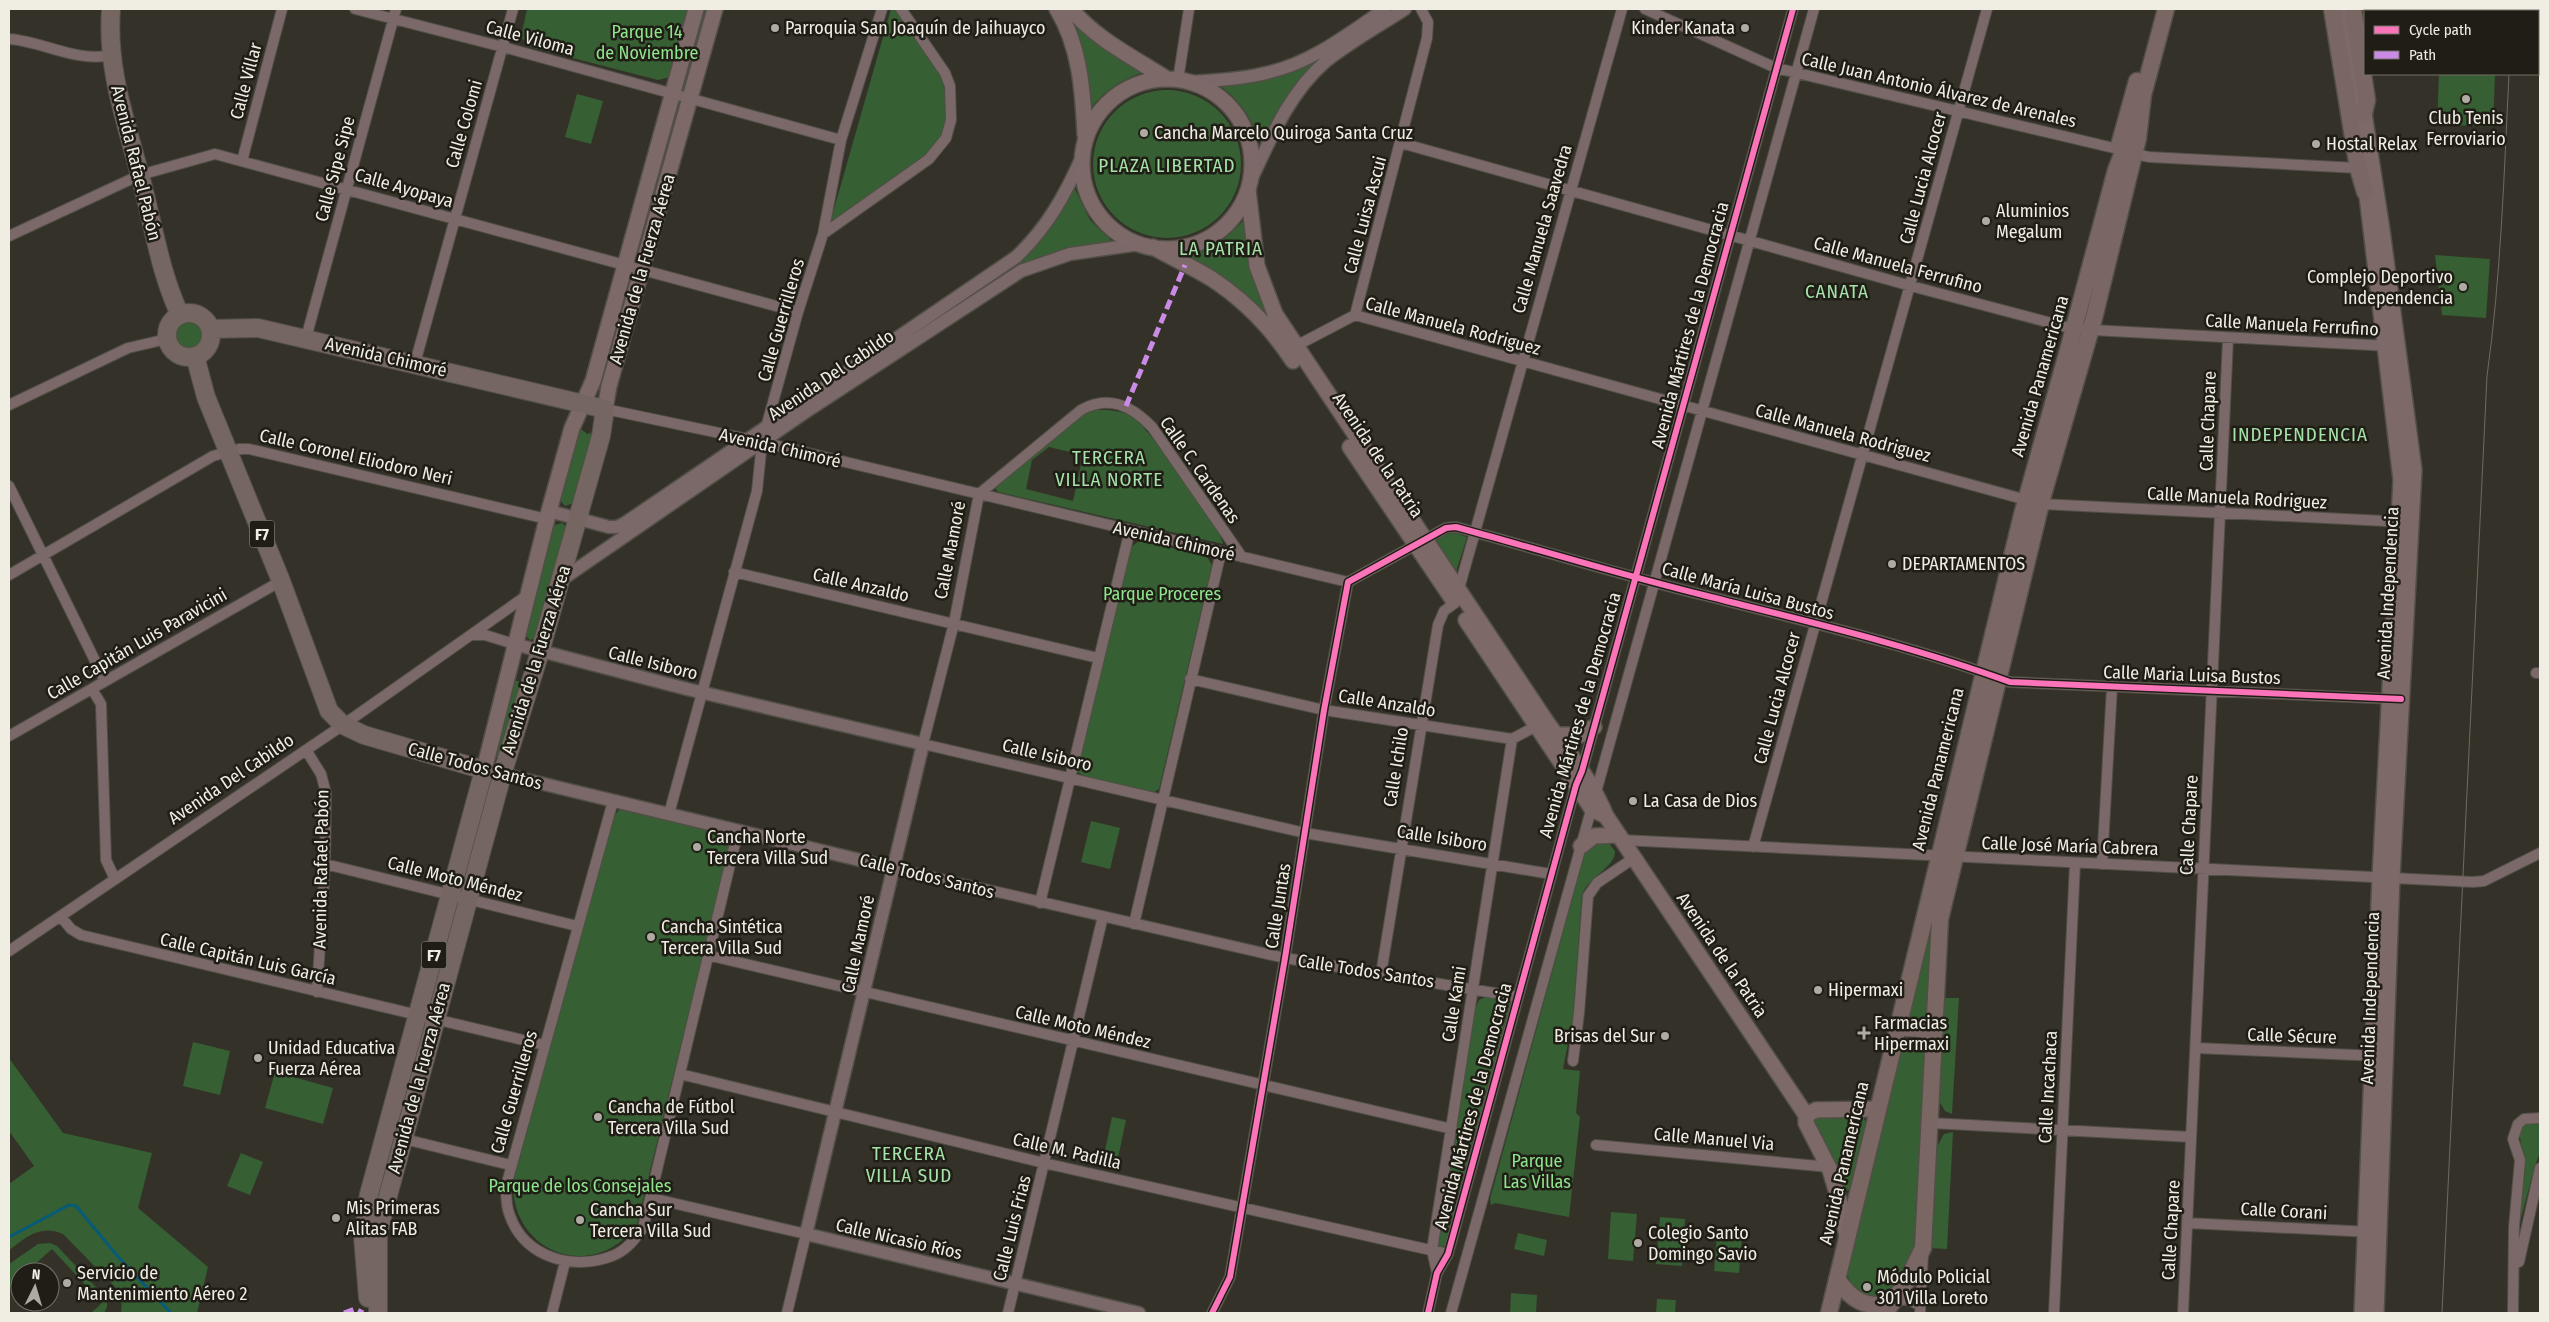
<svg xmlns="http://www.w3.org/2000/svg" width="2549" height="1322" font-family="'Fira Sans Condensed',sans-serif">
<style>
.green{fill:#365f33;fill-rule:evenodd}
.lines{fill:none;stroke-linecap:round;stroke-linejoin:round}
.stream{stroke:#065b79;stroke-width:3}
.minor-casing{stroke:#514f47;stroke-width:12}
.tertiary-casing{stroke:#514f47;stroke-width:15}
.secondary-casing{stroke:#514f47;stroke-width:18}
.primary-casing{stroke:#514f47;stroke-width:19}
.trunk-casing{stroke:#514f47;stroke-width:20}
.minor{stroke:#7b6868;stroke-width:10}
.tertiary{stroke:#7b6868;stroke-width:12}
.secondary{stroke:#7d6967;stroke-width:15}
.primary{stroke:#7a6764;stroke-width:16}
.trunk{stroke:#756662;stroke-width:18}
.tram{stroke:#726864;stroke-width:1}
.quiet{stroke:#ca8be6;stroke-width:5;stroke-dasharray:10 5;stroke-linecap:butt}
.cycleway-casing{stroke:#1f1d15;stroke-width:9}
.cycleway{stroke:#fb73b8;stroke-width:6}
.poi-dot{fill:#aeaca2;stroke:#1f1d15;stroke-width:2}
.labels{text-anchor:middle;stroke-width:5;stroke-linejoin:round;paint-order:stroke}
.shield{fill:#1f1d15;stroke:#b1afa5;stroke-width:1}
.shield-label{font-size:16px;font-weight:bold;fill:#f0eee3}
.poi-label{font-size:18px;fill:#f0eee3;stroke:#1f1d15;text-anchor:start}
.park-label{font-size:18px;fill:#8fe58d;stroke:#1f1d15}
.street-label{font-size:18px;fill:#f0eee3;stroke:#1f1d15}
.neighbourhood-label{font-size:19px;letter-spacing:1px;fill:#a5e2a9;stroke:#1f1d15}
</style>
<rect width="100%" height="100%" fill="#343228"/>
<path class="green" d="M527,9H691L670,77L658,80L530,47L521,37Z
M702,9H708L686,86L682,87Z
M891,9H896C928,56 968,91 934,150L830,223Z
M1063,9L1146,71C1122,79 1105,90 1089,110Z
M1329,53L1286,98L1261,143C1251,118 1241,101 1219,85Z
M2439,74H2495L2493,127L2437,124Z
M1093 164a74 74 0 1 1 148 0a74 74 0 1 1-148 0Z
M577,94L603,101L591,144L565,137Z
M678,102L680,106L639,257L635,258L676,103Z
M1074,187L1090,220L1114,243C1076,245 1042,254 1009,270C1037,245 1057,221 1074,187Z
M1244,220C1247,257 1256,288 1273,321L1225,278L1186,258L1219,244Z
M2435,255L2490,259L2486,318L2442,315Z
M174 335a16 16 0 1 1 32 0a16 16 0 1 1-32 0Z
M1096,410C1108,410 1122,410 1133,417C1147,426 1223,530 1223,544L998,492L995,488L997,484L1083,415ZM1049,447L1083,455L1073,501L1026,489L1032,460Z
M580,428L587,434L595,432L574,503L565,506L559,499Z
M562,523L567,527L536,638L530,640L525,635L552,526Z
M1456,533L1467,537L1455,575L1433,543L1444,535Z
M1139,541L1206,555L1212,565L1159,789L1153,793L1083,776L1077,771L1128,554L1131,547Z
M515,681H518L522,685L498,759L496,757Z
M619,810H625L727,834L730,844L637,1224C595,1284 511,1254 513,1182L613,817Z
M1091,821L1120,828L1110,869L1081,862Z
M1608,842L1615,851C1616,867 1587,878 1582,895L1573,1017L1563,1069L1580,1071L1576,1113L1580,1117L1569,1217L1495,1203L1491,1205L1490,1199L1586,848L1591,843Z
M1942,864L1927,1022L1906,1019Z
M1487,996L1511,1002L1445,1246L1439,1248L1438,1245L1475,1009L1479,1000Z
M1942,998H1959L1952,1114L1945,1111L1937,1098Z
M1916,1036L1924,1041L1926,1045L1915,1245C1911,1261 1903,1282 1889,1293C1871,1308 1848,1289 1847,1270L1901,1045L1907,1038Z
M193,1042L230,1051L220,1095L183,1086Z
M9,1058L63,1133L152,1153L138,1208L208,1267L197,1313H121L122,1297L116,1288L63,1234C40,1224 27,1237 9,1250V1184L34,1166L9,1131Z
M275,1072L333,1088L323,1124L265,1108Z
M1861,1115L1867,1123L1851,1189L1846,1191L1843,1190L1813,1130V1119L1816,1116Z
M1112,1117L1126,1120L1117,1163L1103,1160Z
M2540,1122V1152L2534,1169L2519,1226L2525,1167L2519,1132L2526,1123Z
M1953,1132L1947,1249L1929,1248L1935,1150L1944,1134Z
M241,1153L263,1162L250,1195L227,1186Z
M1611,1212L1637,1214L1633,1261L1608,1259Z
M1660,1217L1685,1219L1682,1266L1656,1264Z
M1518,1233L1547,1240L1544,1256L1514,1249Z
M1717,1235L1742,1237L1739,1273L1714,1271Z
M50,1243L57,1246L107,1299V1307L104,1313H91L102,1303L52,1249L26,1272H20V1278L9,1288V1264L38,1244Z
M1511,1293L1537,1295L1536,1313H1510Z
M1657,1299L1676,1300L1675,1313H1656Z"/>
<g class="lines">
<path class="stream" d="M9,1237L69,1205L76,1206L120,1259L171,1313"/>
<defs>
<path id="minor" d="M355,9L503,47L841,140
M1645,9L1776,68L2118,149
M9,39C42,41 77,63 111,55
M1178,80L1189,9
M1401,143L1911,286L2074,329L2389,346
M2135,154L2149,157L2358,168
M242,161L282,9
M823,234L929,159L946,138L951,120L950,86L945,73L901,9
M9,236L140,175L215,154L798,312
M1355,315L1427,38L1428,22L1421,9
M306,338L396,9
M1292,348L1355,315L2041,504L2405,522
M415,363L513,9
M9,405L128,348L167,339
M605,409L762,442L1348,582
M9,486L105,681
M979,494L954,623L923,744L1305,833L1551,874
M979,494L1081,410C1109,394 1132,406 1152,427L1242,557
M734,572L1098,658
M9,575L213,456L239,449H249L547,519
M472,635H485L514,644
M2536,673H2540
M1190,679L1324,710L1512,739L1542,723
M92,689L101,704L106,860L115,879
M9,736L281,581
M306,750L321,774L326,793L325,864L317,992
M613,801L506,1186C506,1196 506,1207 510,1216C525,1258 574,1271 612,1256C626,1251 635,1239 643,1228L738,831
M669,814L757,491L762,442L798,312L823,234L841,140L882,9
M1622,840L2473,882L2484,881L2540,853
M1753,847L1987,9
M325,864L577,926
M2102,864L2112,687
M893,868L1285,958L1518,997
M1040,903L1130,530
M61,917L71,929L81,935L544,1045
M1134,924L1221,552
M9,951L343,725L526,596
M707,955L1452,1129
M1381,974L1438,625L1444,611L1455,603L1622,9
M2196,1048L2379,1056
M1573,1061L1579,1013L1588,896L1597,883L1634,858
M680,1074L1044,1163L1448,1254
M1931,1123L2191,1137
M400,1138L510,1165
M1596,1145L1829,1167
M651,1198L806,1234L787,1313
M2187,1223L2371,1232
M2519,1262L2540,1168
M1437,1273L1432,1250L1512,739
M1893,1303L1905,1299L1920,1305
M552,1313L565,1262
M1008,1313L1103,916
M1212,1313L1230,1277L1285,958L1324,710L1348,582L1446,528L1456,527L1474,532C1551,553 1629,577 1707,596C1809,622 1912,646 2010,682L2396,699
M1428,1313L1437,1273L1448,1254L1576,785L1582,771L1793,9
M1451,1313L1814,9
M1920,1313L1923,1254
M2054,1313L2075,863
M2183,1313L2228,339
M2513,1313L2514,1227L2520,1160L2513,1139L2518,1124L2524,1119L2540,1118"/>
<path id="tertiary" d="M1190,82C1217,80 1244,79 1270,72C1313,62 1349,33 1385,9
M1250,182C1270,140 1289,93 1325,62C1350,42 1379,26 1405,9
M549,511L609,527H617L625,523L1016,257C1047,228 1065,195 1082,157
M561,580L804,413L1021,271L1070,254L1140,244
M514,644L687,689L923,744L806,1234L1139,1313
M494,772L893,868"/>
<path id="secondary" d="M1057,9C1080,46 1083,92 1085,135
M1071,9C1097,40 1133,57 1167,79
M2341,9L2355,89L2364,113L2382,230L2414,470L2392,877L2376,1313
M1082 164a85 85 0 1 1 170 0a85 85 0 1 1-170 0Z
M1248,190L1257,266L1275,314L1546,721C1568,752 1592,781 1606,816L1806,1115V1123L1830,1170L1842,1210L1847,1237
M1153,247C1172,258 1193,267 1212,279C1244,300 1272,329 1293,361
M605,409L609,386L715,9
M1350,447L1453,600
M1466,620L1592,809L1606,816
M1556,735H1580L1594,727
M484,770L549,511L572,428L593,381L696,9
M1581,846L1594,836L1619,835
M1806,1115L1816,1110L1878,1109
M2362,1313L2380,877L2401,480L2365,179"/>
<path id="primary" d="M2332,9L2358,168L2365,192
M2353,9L2367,100L2364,113
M2119,146L2137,81
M1898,1027L1935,1031
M1837,1279C1851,1300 1867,1310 1892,1303
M1829,1313L2022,515L2070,343L2116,170L2129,137
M1885,1313L1907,1281L1923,1248L1940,919L2043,495L2094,318L2138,138L2143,95L2166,9"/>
<path id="trunk" d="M111,9C106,73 129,129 144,191C155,234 161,274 180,315
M167 335a22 22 0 1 1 44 0a22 22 0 1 1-44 0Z
M210,329L258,328L605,409L601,436L540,652L502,775L382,1218L378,1233V1313
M195,356L206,397L281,581L329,711L343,725L364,735L484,770L369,1194L363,1237L368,1298"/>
</defs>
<use href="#minor" class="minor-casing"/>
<use href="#tertiary" class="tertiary-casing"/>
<use href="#secondary" class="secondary-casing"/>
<use href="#primary" class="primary-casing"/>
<use href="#trunk" class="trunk-casing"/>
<use href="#minor" class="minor"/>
<use href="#tertiary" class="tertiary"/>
<use href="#secondary" class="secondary"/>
<use href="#primary" class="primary"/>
<use href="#trunk" class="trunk"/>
<path class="tram" d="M2513,11V9
M2442,1313L2487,376C2501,276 2504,175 2509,74"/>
<path class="quiet" d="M1126,406L1185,265
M344,1313L355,1309L363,1313"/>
<defs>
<path id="cycleway" d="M1212,1313L1230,1277L1285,958L1324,710L1348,582L1446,528L1456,527L1474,532C1551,553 1629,577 1707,596C1809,622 1912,646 2010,682L2401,699
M1428,1313L1437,1273L1448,1254L1576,785L1582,771L1793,9"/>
</defs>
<use href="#cycleway" class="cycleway-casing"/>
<use href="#cycleway" class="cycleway"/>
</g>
<g class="poi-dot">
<circle cx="775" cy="28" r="5"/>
<circle cx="1745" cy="28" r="5"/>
<circle cx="2466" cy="99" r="5"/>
<circle cx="1144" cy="133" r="5"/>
<circle cx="2316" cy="144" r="5"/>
<circle cx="1986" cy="221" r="5"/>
<circle cx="2463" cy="287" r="5"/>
<circle cx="1892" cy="564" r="5"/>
<circle cx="1633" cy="801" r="5"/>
<circle cx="697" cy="847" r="5"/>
<circle cx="651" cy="937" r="5"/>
<circle cx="1818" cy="990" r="5"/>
<path d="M1861.5 1025.5h5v5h5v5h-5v5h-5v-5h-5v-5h5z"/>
<circle cx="1665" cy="1036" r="5"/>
<circle cx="258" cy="1058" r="5"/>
<circle cx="598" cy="1117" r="5"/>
<circle cx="336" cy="1218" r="5"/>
<circle cx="580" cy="1220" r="5"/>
<circle cx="1638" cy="1243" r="5"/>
<circle cx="67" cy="1283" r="5"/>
<circle cx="1867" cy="1287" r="5"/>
</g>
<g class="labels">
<g class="shield">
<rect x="249.5" y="520.5" width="25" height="27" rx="4"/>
<rect x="421.5" y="941.5" width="25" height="27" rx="4"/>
</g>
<g class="shield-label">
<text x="262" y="540">F7</text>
<text x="434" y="961">F7</text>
</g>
<g class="poi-label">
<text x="785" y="34">Parroquia San Joaquín de Jaihuayco</text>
<text x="1735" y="34" text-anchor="end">Kinder Kanata</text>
<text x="2466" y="124" text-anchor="middle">Club Tenis<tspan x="2466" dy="21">Ferroviario</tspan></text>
<text x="1154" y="139">Cancha Marcelo Quiroga Santa Cruz</text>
<text x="2326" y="150">Hostal Relax</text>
<text x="1996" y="217">Aluminios<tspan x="1996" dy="21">Megalum</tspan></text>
<text x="2453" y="283" text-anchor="end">Complejo Deportivo<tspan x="2453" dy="21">Independencia</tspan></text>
<text x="1902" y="570">DEPARTAMENTOS</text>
<text x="1643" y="807">La Casa de Dios</text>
<text x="707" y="843">Cancha Norte<tspan x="707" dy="21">Tercera Villa Sud</tspan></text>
<text x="661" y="933">Cancha Sintética<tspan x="661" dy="21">Tercera Villa Sud</tspan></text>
<text x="1828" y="996">Hipermaxi</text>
<text x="1874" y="1029">Farmacias<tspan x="1874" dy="21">Hipermaxi</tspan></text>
<text x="1655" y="1042" text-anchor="end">Brisas del Sur</text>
<text x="268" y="1054">Unidad Educativa<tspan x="268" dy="21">Fuerza Aérea</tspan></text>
<text x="608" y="1113">Cancha de Fútbol<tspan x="608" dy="21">Tercera Villa Sud</tspan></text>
<text x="346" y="1214">Mis Primeras<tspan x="346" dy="21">Alitas FAB</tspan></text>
<text x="590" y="1216">Cancha Sur<tspan x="590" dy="21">Tercera Villa Sud</tspan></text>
<text x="1648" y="1239">Colegio Santo<tspan x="1648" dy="21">Domingo Savio</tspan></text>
<text x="77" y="1279">Servicio de<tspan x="77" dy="21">Mantenimiento Aéreo 2</tspan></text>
<text x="1877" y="1283">Módulo Policial<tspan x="1877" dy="21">301 Villa Loreto</tspan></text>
</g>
<g class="park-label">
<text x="647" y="38">Parque 14<tspan x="647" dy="21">de Noviembre</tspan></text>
<text x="1162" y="600">Parque Proceres</text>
<text x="1537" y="1167">Parque<tspan x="1537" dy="21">Las Villas</tspan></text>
<text x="580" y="1192">Parque de los Consejales</text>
</g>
<g class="street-label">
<text transform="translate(530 38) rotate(15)" y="6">Calle Viloma</text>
<text transform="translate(246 81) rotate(-75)" y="6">Calle Villar</text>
<text transform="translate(1939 90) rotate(13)" y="6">Calle Juan Antonio Álvarez de Arenales</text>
<text transform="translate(464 124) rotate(-74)" y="6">Calle Colomi</text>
<text transform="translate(136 163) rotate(76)" y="6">Avenida Rafael Pabón</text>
<text transform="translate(335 169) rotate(-75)" y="6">Calle Sipe Sipe</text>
<text transform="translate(1923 178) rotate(-75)" y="6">Calle Lucia Alcocer</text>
<text transform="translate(404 188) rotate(16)" y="6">Calle Ayopaya</text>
<text transform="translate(1365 215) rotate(-75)" y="6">Calle Luisa Ascui</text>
<text transform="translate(1542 229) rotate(-74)" y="6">Calle Manuela Saavedra</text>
<text transform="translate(1898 265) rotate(15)" y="6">Calle Manuela Ferrufino</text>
<text transform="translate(642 269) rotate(-74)" y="6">Avenida de la Fuerza Aérea</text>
<text transform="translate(781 320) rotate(-74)" y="6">Calle Guerrilleros</text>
<text transform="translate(1690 325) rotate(-75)" y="6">Avenida Mártires de la Democracia</text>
<text transform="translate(2292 325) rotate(3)" y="6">Calle Manuela Ferrufino</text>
<text transform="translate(1453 326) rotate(15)" y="6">Calle Manuela Rodriguez</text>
<text transform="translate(386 357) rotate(13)" y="6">Avenida Chimoré</text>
<text transform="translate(831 375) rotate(-34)" y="6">Avenida Del Cabildo</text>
<text transform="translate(2040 376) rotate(-74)" y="6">Avenida Panamericana</text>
<text transform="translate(2208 421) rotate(-88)" y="6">Calle Chapare</text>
<text transform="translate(1843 433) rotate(15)" y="6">Calle Manuela Rodriguez</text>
<text transform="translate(780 448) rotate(13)" y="6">Avenida Chimoré</text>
<text transform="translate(1378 455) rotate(56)" y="6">Avenida de la Patria</text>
<text transform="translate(356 457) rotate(13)" y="6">Calle Coronel Eliodoro Neri</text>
<text transform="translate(1200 470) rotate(55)" y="6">Calle C. Cardenas</text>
<text transform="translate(2237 498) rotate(3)" y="6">Calle Manuela Rodriguez</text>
<text transform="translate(1174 541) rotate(13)" y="6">Avenida Chimoré</text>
<text transform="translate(950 550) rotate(-79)" y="6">Calle Mamoré</text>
<text transform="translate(861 585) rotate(13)" y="6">Calle Anzaldo</text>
<text transform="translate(1748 591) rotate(15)" y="6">Calle María Luisa Bustos</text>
<text transform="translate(2388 593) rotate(-87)" y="6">Avenida Independencia</text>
<text transform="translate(137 644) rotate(-30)" y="6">Calle Capitán Luis Paravicini</text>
<text transform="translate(536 660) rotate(-73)" y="6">Avenida de la Fuerza Aérea</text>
<text transform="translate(653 663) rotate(14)" y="6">Calle Isiboro</text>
<text transform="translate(2192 675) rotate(2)" y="6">Calle Maria Luisa Bustos</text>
<text transform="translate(1777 698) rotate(-75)" y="6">Calle Lucia Alcocer</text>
<text transform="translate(1387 703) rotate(9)" y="6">Calle Anzaldo</text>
<text transform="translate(1580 715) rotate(-74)" y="6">Avenida Mártires de la Democracia</text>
<text transform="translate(1047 755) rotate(13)" y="6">Calle Isiboro</text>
<text transform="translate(475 766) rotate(15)" y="6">Calle Todos Santos</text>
<text transform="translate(1396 767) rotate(-81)" y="6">Calle Ichilo</text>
<text transform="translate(1938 769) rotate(-76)" y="6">Avenida Panamericana</text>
<text transform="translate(231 779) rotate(-34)" y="6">Avenida Del Cabildo</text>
<text transform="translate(2189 825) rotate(-87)" y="6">Calle Chapare</text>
<text transform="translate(1442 838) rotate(9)" y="6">Calle Isiboro</text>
<text transform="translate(2070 846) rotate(2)" y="6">Calle José María Cabrera</text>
<text transform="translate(321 869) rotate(-89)" y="6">Avenida Rafael Pabón</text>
<text transform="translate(927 876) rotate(14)" y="6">Calle Todos Santos</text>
<text transform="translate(455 879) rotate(14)" y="6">Calle Moto Méndez</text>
<text transform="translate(1278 906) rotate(-81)" y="6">Calle Juntas</text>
<text transform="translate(858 944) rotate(-78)" y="6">Calle Mamoré</text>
<text transform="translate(1722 955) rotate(56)" y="6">Avenida de la Patria</text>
<text transform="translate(248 959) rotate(13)" y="6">Calle Capitán Luis García</text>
<text transform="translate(1366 971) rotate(9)" y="6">Calle Todos Santos</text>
<text transform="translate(2370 998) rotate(-88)" y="6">Avenida Independencia</text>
<text transform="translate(1454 1004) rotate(-81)" y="6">Calle Kami</text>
<text transform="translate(1083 1027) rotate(13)" y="6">Calle Moto Méndez</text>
<text transform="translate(2292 1036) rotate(2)" y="6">Calle Sécure</text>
<text transform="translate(419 1078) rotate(-75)" y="6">Avenida de la Fuerza Aérea</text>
<text transform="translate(2048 1087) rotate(-87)" y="6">Calle Incachaca</text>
<text transform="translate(514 1092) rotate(-74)" y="6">Calle Guerrilleros</text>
<text transform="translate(1473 1106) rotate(-75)" y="6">Avenida Mártires de la Democracia</text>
<text transform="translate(1714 1139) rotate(5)" y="6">Calle Manuel Via</text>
<text transform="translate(1067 1151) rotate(13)" y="6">Calle M. Padilla</text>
<text transform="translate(1844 1163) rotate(-77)" y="6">Avenida Panamericana</text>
<text transform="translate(2284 1211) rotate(3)" y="6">Calle Corani</text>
<text transform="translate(1012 1228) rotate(-76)" y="6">Calle Luis Frias</text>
<text transform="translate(2171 1230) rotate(-87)" y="6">Calle Chapare</text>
<text transform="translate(899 1239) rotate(13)" y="6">Calle Nicasio Ríos</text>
</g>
<g class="neighbourhood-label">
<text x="1167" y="172">PLAZA LIBERTAD</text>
<text x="1221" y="255">LA PATRIA</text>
<text x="1837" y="298">CANATA</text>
<text x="2300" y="441">INDEPENDENCIA</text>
<text x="1109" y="464">TERCERA<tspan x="1109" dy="22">VILLA NORTE</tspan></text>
<text x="909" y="1160">TERCERA<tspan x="909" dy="22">VILLA SUD</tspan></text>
</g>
</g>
<rect width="2549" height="1322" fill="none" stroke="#f0eee3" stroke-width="20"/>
<rect x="2364" y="10" width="175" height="65" fill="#1f1d15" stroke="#737167"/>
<rect x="2374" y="26" width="25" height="8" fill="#fb73b8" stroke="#737167"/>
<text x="2409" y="35" font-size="15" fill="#f0eee3">Cycle path</text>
<rect x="2374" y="51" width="25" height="8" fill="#ca8be6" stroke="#737167"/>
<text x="2409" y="60" font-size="15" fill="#f0eee3">Path</text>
<g transform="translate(35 1287) rotate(5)"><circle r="24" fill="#1f1d15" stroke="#737167"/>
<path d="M0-4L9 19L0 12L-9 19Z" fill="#aeaca2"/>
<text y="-8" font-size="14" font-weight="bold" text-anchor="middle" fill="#f0eee3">N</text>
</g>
</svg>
